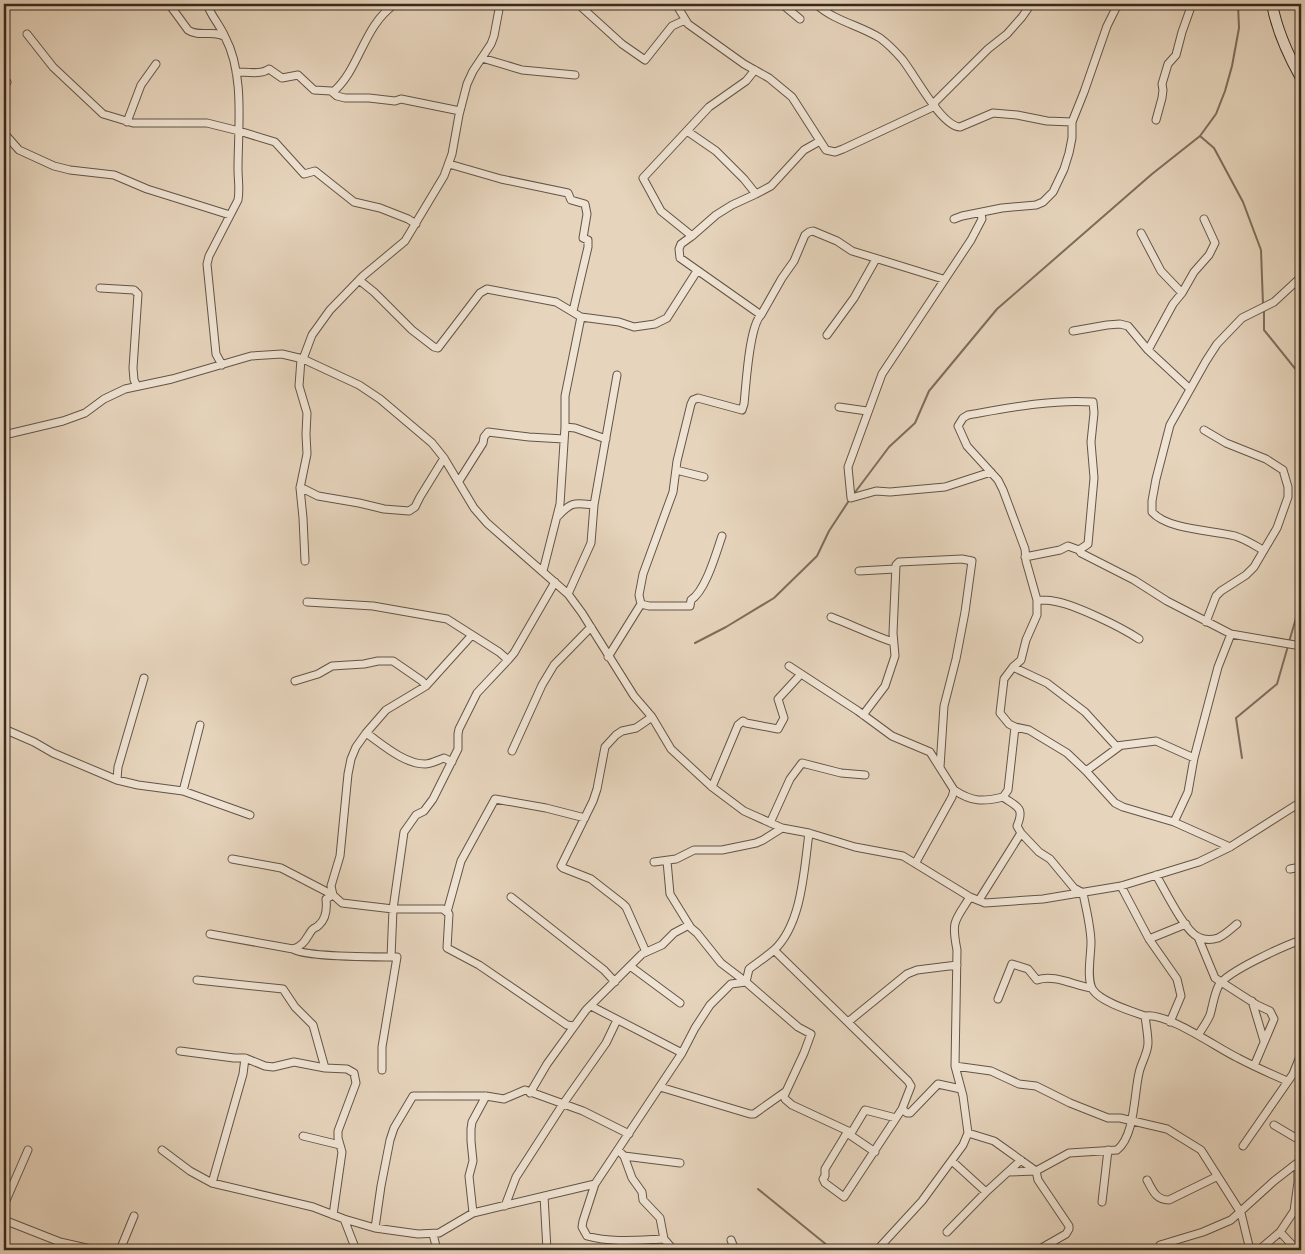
<svg xmlns="http://www.w3.org/2000/svg" width="1305" height="1254" font-family="'IM FELL French Canon',serif">
<style>
.lines{fill:none;stroke-linecap:round;stroke-linejoin:round}
.stream{stroke:#7d6d5c;stroke-width:2}
.street-casing{stroke:#645446;stroke-width:9}
.secondary-casing{stroke:#38291e;stroke-width:12}
.street{stroke:#efe3d3;stroke-width:7}
.secondary{stroke:#efe3d3;stroke-width:10}
</style>
<rect width="100%" height="100%" fill="#e6d4bc"/>
<filter id="stains"><feTurbulence type="fractalNoise" baseFrequency=".004" numOctaves="4"/><feColorMatrix values="0 0 0 0 .2 0 0 0 0 .09 0 0 0 0 .02 0 0 0 .5 -.17"/></filter>
<radialGradient id="worn" r=".72"><stop offset=".6" stop-color="#630" stop-opacity="0"/><stop offset="1" stop-color="#630" stop-opacity=".3"/></radialGradient>
<g class="lines">
<path class="stream" d="M1200,136L1214,148L1243,202L1261,250L1263,304
M1264,309V330L1301,376
M853,495L889,447L915,423L929,391L997,309L1152,174L1200,136L1216,114L1225,91L1232,66L1239,28L1238,4
M1289,642L1296,618L1301,539
M695,643L726,627L774,598L817,556L829,531L850,499
M1242,758L1236,718L1277,684L1288,646
M758,1189L833,1250"/>
<defs>
<path id="street" d="M169,4L188,30C199,38 214,29 225,37C245,74 238,128 238,169C238,180 240,189 238,200L209,256L207,264L216,354L222,365
M207,4C211,16 220,25 225,37
M578,4L622,44L645,60L672,26L685,20
M676,4L688,24L744,64L769,78L792,97L826,150L835,152L843,149L935,106
M782,4L800,19
M816,4C834,21 859,25 880,38C888,44 895,51 902,59C915,75 941,126 960,127L993,113L1017,115L1047,121L1072,122
M27,34L53,67L103,114L133,123H207L239,131L275,142L304,174L315,171L354,202L380,208L408,219L416,224
M482,58L522,70L575,75
M236,72C247,72 261,75 269,69L282,78L298,75L314,90L331,91L337,96L345,98H369L395,101L401,99L460,111
M4,84L7,82
M333,92C360,69 363,26 395,4
M933,104L988,49L1007,34L1022,17L1031,4
M1156,120L1162,98L1163,90L1162,84L1168,64L1176,55L1182,32L1192,4
M127,122L141,85L156,64
M687,131L716,151L744,179L756,194
M4,133L19,150L54,166L70,170L114,175L147,189L230,215
M449,164L501,179L568,193L571,200L585,204L587,214L583,238L588,240V247L573,311
M981,213L982,219L971,240L882,374L848,467L851,498L876,491L890,492L945,487L991,472
M954,219L962,216L1002,208L1036,205L1043,202L1053,192L1064,169L1069,153L1072,138V122L1084,92L1107,26L1118,4
M1141,233L1161,271L1182,293
M692,236L661,211L643,178L709,107L746,81L755,70
M359,280L374,292L412,330L434,347L438,348L480,293L487,289L556,302L581,317L619,322L634,327L655,324L667,318L697,271
M100,288L134,290L138,294L133,368L134,380L137,386
M761,315L680,258L679,249L681,244L692,236L716,215L732,205L756,194L771,186L804,150L820,141
M1073,331L1107,325L1120,324L1128,326L1148,350L1190,389
M827,335L854,298L876,259
M1148,350L1173,304L1182,293L1194,272L1209,255L1215,243L1204,219
M301,359L299,386L307,413L306,434L307,454L300,488L303,518L305,561
M303,359L312,335L330,310L363,276L405,241L444,176L452,154L459,115L467,84L473,71L491,44L494,36L500,4
M839,407L867,411
M565,427L575,428L606,439
M1204,430L1226,443L1266,459L1283,470L1288,487V497L1277,528L1254,567L1246,575L1221,591L1216,596L1206,622
M4,435L63,421L85,413L104,399L125,389L172,379L251,356L282,354L303,359L359,385L380,399L432,443L444,458L474,508L487,523L568,594L582,613L634,696L652,717L671,749L712,787L744,811L782,828L809,833L855,847L903,856L970,897L985,903L1043,899L1121,886L1199,862L1230,847L1301,802
M676,470L704,477
M459,481L483,443L484,437L488,432L529,437L564,439
M300,487L318,496L359,503L384,509L409,511L415,507L420,497L444,458
M558,516C572,501 575,503 594,505
M1263,550C1254,545 1245,539 1235,536C1212,530 1168,530 1152,512V501L1156,479L1170,425L1206,361L1217,344L1242,318L1274,302L1301,277
M1025,557L1060,550L1068,546L1079,550
M543,571L560,504L565,427V396L581,317
M859,571L895,569
M568,594L591,543L594,505L617,375
M1037,600C1042,600 1048,600 1053,601C1074,604 1121,627 1139,639
M307,602L373,606L447,619L499,652L508,660L514,653L555,582
M641,604L649,606H690L691,600C706,590 716,553 722,536
M831,617C852,625 872,635 893,642
M608,657L641,604L639,595L643,574L673,492L677,461L691,404L693,400L698,398L742,410L744,404C746,386 749,326 761,315L782,278L794,261L805,235L809,232L813,231L837,241L852,251L943,279
M789,666L858,711L892,736L930,752L954,790L952,797L916,862
M1013,667L1047,683L1085,712L1116,746L1156,741L1194,758
M295,681L318,674L332,666L364,664L378,661H393L422,681L426,686
M863,715L885,686L895,656L893,633L896,565L899,562L962,559L972,561L965,612L956,659L944,706L940,767
M1015,727L1029,730L1067,753L1086,771L1115,803L1123,807L1174,822L1230,847
M4,729L34,742L53,753L117,780L138,785L183,791L250,815
M366,733C382,744 404,764 425,764C431,764 438,760 444,758L452,762
M512,751L542,685L554,665L591,627
M1086,771L1120,746
M117,780L118,767L144,678
M712,787L738,725L743,721L746,723L778,729L784,718L778,699L801,674
M954,790C972,802 983,802 1003,797
M183,791L200,725
M1174,822L1188,792L1194,758L1218,667L1231,634
M770,823L790,779L802,763L841,773L865,775
M1021,833L1039,852L1050,859L1074,888L1083,893C1086,909 1091,927 1091,943C1091,955 1086,980 1093,990C1101,1002 1131,1011 1145,1016C1146,1025 1148,1034 1148,1043C1148,1053 1141,1063 1139,1073C1134,1094 1135,1136 1117,1150L1069,1153L1036,1171L1038,1180L1069,1226V1229L1066,1234L1038,1250
M232,859L281,868L333,895L342,903L393,909H443L449,914L447,948L479,965L567,1025L574,1026
M667,861L670,894L691,928L697,933L721,963L746,982L798,1027L811,1034L804,1053L784,1096L785,1099L792,1105L848,1131L825,1169V1176L823,1179L825,1183L844,1197L902,1109L911,1086L908,1081L774,950
M654,862L676,859L694,850H722L756,843L763,840L782,828
M1290,869L1301,867
M1156,875C1165,890 1184,930 1198,937C1204,940 1212,940 1218,938C1225,935 1231,929 1237,924
M1121,886L1149,939L1177,979L1181,996L1170,1022
M511,897L604,970L615,982
M979,900L1021,833L1017,826C1025,807 1017,807 1003,797L1008,790L1015,727L1009,724L1000,713L1004,679L1013,667L1021,660L1026,640L1037,615V600L1026,561L1025,549L1003,490L998,480L967,446L958,426L963,418L968,415C1008,408 1052,399 1093,402L1094,413L1091,442L1094,478L1088,544L1079,550L1081,553L1134,580L1167,601L1231,634L1301,646
M447,912L461,861L495,799L546,808L585,818
M210,934L293,949C305,945 306,938 312,930C316,926 315,929 319,925C326,919 327,908 326,899L333,895L331,886L340,856L348,774L351,759L356,747L366,733L386,710L426,686L472,635
M1198,937L1215,978L1257,1005L1270,1011L1274,1019L1254,1066
M1149,939L1186,924
M293,949C304,957 379,957 397,957L382,1047V1070
M646,952L626,907L623,904L591,879L563,868L561,866L593,801L597,789L605,747L616,735L622,731L636,728L652,717
M391,957L393,909L404,832L416,815L424,811L433,799L458,749V734L459,729L477,693L508,660
M630,966L680,1003
M197,980L283,989L295,1007L313,1025L325,1068
M998,999L1012,964L1028,969L1037,980C1054,974 1073,985 1091,988
M1252,1001L1264,1041
M591,1006L682,1053
M1145,1016C1167,1012 1217,1048 1238,1058C1255,1067 1271,1074 1287,1081
M848,1022L907,974L917,970L957,965
M1198,1035C1202,1029 1207,1022 1210,1015C1213,1005 1214,994 1219,985C1228,971 1284,946 1301,940
M180,1051L234,1058H245L265,1066L273,1067L294,1062L325,1068L347,1069L354,1073L356,1083L338,1131V1138L342,1152L333,1215
M955,1066L991,1071L1019,1084L1036,1086L1070,1103L1108,1118H1120L1167,1129L1201,1150L1241,1213L1250,1250
M660,1087L750,1114H754L785,1092
M530,1093L547,1064L586,1010L642,954L662,945L674,933L689,925
M902,1109L907,1113H910L938,1084L961,1089
M1274,1125L1301,1141
M848,1131L850,1135L875,1152
M968,1133L994,1141L1036,1171
M850,1135L865,1110L896,1118
M303,1136L340,1145
M1243,1146L1293,1074L1301,1054
M162,1150L190,1171L212,1183L313,1207L344,1219L375,1228L418,1234L439,1233L473,1213L595,1184
M618,1150L624,1156L632,1178L642,1192L643,1200L660,1218L664,1239L671,1247L672,1250
M624,1156L680,1163
M952,1161L986,1192
M1298,1162V1182L1301,1185
M1008,1172L1036,1171
M1147,1180C1153,1191 1156,1200 1169,1200L1216,1177
M212,1183L243,1074L245,1058
M544,1196L547,1250
M1102,1202L1108,1150
M4,1205L28,1150
M505,1206L516,1177L563,1104L606,1043L617,1020
M473,1213L469,1176L473,1161L471,1141V1129L472,1122L486,1096
M344,1219L356,1250
M4,1220L60,1242L95,1250
M375,1228L381,1186L390,1140L394,1128L413,1096H486L504,1099L525,1090L583,1111L629,1134
M947,1232L986,1192L1021,1160
M1280,1232L1297,1250
M433,1234L437,1250
M664,1239C639,1240 612,1243 587,1236L582,1227L583,1221L595,1184L682,1053L695,1028L710,1005L731,984L746,982L749,969C757,963 766,957 774,950C802,924 804,870 809,833
M731,1240L735,1250
M1160,1245L1203,1232L1231,1220L1274,1181L1301,1160
M54,1250L60,1242
M120,1250L134,1216
M877,1250L922,1201L963,1145L968,1133L963,1096L955,1066L957,950C951,920 955,921 970,897
M1259,1250L1280,1232L1294,1211L1298,1182"/>
<path id="secondary" d="M1272,4C1277,31 1288,55 1301,78"/>
</defs>
<use href="#street" class="street-casing"/>
<use href="#secondary" class="secondary-casing"/>
<use href="#street" class="street"/>
<use href="#secondary" class="secondary"/>
</g>
<rect width="1305" height="1254" fill="none" stroke="#e6d4bc" stroke-width="20"/>
<rect x="5" y="5" width="1295" height="1244" fill="none" stroke="#38291e" stroke-width="2.5"/>
<rect x="10" y="10" width="1285" height="1234" fill="none" stroke="#38291e"/>
<rect width="100%" height="100%" filter="url(#stains)"/>
<rect width="100%" height="100%" fill="url(#worn)"/>
</svg>
